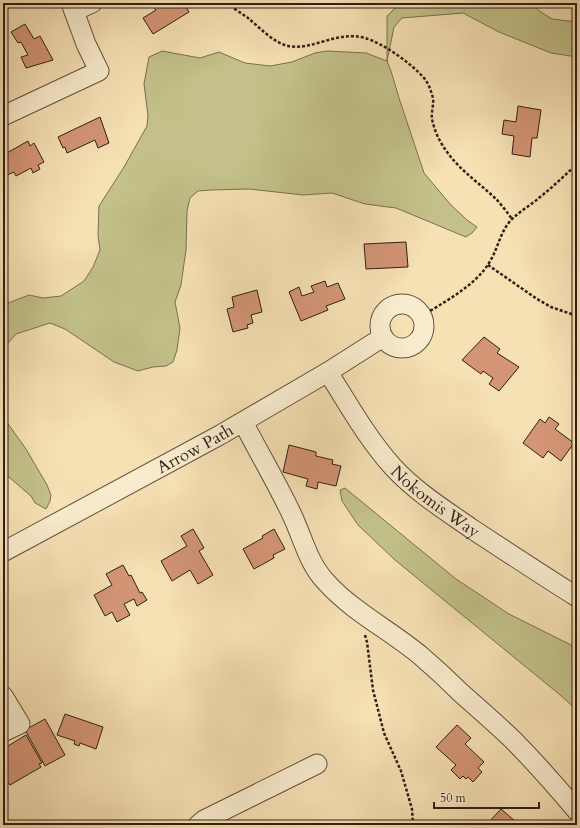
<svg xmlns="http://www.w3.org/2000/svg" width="580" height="828" font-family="Cardo,serif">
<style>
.green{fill:#c3c189;stroke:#7a7050}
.building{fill:#d39576;stroke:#301e17}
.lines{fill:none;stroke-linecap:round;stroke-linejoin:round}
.minor-casing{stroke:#624f3e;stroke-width:21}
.path{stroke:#301e17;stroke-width:2.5;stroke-dasharray:3 2;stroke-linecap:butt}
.minor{stroke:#f9ecce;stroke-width:19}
.labels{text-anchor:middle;stroke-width:4;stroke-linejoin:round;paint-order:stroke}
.street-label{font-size:17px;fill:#301e17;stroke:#f9ecce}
</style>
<rect width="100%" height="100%" fill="#f6e1b4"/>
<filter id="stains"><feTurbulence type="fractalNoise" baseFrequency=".005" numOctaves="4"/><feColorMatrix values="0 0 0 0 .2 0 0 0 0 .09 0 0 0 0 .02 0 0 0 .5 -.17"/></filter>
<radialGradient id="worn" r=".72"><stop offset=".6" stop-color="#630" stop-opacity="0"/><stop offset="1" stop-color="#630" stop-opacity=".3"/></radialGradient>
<path class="green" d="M400,3H530L541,12L552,19L577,22V57L551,53L499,32L463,13L402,18L394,27L387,61L391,71L399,98L424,173L451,205L467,220L477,227L472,233L466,237L396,208L365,204L332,193L303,195L249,189L211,190L198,191L190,198L187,211L186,250L181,285L175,302L180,328L177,350L173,362L166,366L153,367L138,371L114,362L65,329L50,323L16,334L8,343L3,356V305L29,295L43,298L61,296L84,281L93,267L100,250L98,235L99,206L124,167L147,126L148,115L144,84L149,57L162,51L200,58L219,52L245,63L270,66L292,62L315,53L327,51L366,53L387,61V16Z
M3,413L6,421L26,449L47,485L51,495L50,501L46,509L35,503L31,496L3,472Z
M345,488L456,579L509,614L577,648V710L559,694L395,560L358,525L342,501L340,490Z"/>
<path class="building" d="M6,3H19L9,8Z
M162,3H184L189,12L153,34L143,18L156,10L154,8Z
M25,24L34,39L40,36L53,60L26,68L21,57L28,55L21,42L18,43L11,32Z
M518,106L541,110L537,138H532L530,157L512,154L514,136L502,134L504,120L516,122Z
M100,117L109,143L98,148L95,140L67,153L65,147L63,148L58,137Z
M28,141L30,146L34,143L44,162L38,165L40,169L33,173L31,168L16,176L14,172L3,177V158L6,156L5,154Z
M406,242L408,267L366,269L364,244Z
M325,281L327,287L338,283L345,299L326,306L328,310L301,321L289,292L299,287L302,296L314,292L311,286Z
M257,290L262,312L251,315L253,323L247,325L248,328L233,332L227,309L234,307L232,297Z
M484,337L500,349L497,353L519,367L499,391L489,384L493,378L483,371L481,374L462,360Z
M549,417L559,424L555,429L574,443L561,461L548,451L543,458L523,443L540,419L545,423Z
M289,445L316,452V456L333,460L332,464L341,466L336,486L318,482L317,489L306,486L308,479L283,472Z
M193,529L204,548L199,551L213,575L198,584L190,570L172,581L161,561L187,546L181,536Z
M274,529L285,549L273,555L274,558L254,569L243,549L263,538L262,536Z
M123,565L129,576L131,575L140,593L142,592L147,600L137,606L134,599L124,604L130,615L117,622L112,612L105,616L94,595L112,585L106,574Z
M65,714L103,727L96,749L80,743L79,746L74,744L75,741L57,735Z
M45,719L65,755L45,766L25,730Z
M457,725L471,738L465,744L484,762L478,768L482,772L473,782L468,777L466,779L463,776L460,779L451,770L456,765L436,747Z
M26,735L42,763L39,764L41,767L10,785L7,781L3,783V749Z
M501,809L515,821L511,825H486Z"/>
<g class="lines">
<defs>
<g id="minor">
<path d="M74,11L92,3"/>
<path d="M3,116L99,71L86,44L71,3"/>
<circle cx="402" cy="326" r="22"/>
<path id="s1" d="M328,372C348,404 367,438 393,467C416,492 445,510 472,529C507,552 542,575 577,597"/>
<path d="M243,422C259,453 277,483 292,515C303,538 308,563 326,582C353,612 390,630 421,656C435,668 448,680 461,693C477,707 494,722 510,737C534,761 556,786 577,811"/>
<path id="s2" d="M3,552L220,435L328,372L383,337"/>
<path d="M3,696L20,724L3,732"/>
<path d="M198,825L204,820L317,764"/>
</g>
</defs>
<use href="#minor" class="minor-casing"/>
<path class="path" d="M226,3C233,8 241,13 248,18C259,27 274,43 288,46C313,51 337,30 365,38C383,43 412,64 424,78C429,84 431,91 433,98C434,105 431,112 432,119C434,129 439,141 445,149C458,169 478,182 495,198C501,204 507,212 512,219
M488,265L537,299L551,307L577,316
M422,316C444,302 475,286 489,263C498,249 500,232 511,220C520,211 531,205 540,197C553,187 565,175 577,164
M365,635L367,642L373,690L384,733L401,771L412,809L413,825"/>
<use href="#minor" class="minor"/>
</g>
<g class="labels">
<g class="street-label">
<text dy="6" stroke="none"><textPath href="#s2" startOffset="218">Arrow Path</textPath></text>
<text dy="6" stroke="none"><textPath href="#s1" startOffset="170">Nokomis Way</textPath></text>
</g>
</g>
<rect width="580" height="828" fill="none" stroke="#f6e1b4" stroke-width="16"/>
<rect x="4" y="4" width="572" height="820" fill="none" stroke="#301e17" stroke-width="2"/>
<rect x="8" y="8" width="564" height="812" fill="none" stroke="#301e17"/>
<path d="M434 802v6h105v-6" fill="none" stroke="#301e17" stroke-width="2"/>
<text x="440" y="802" font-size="12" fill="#301e17" stroke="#f9ecce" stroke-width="3" paint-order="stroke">50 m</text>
<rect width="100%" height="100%" filter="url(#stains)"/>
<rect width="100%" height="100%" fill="url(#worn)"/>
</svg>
